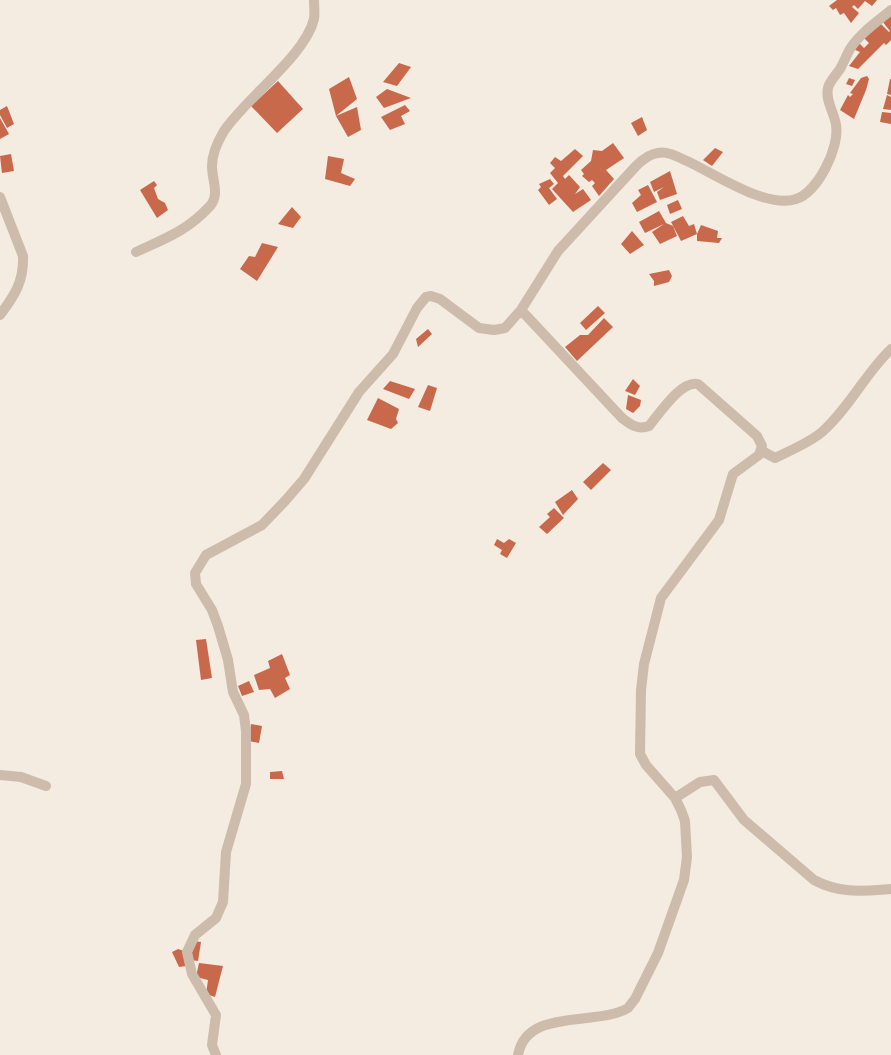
<svg xmlns="http://www.w3.org/2000/svg" width="891" height="1055" font-family="Mulish,sans-serif">
<style>
.building{fill:#c8694b}
.lines{fill:none;stroke-linecap:round;stroke-linejoin:round}
.street{stroke:#cdbbac;stroke-width:10}
</style>
<rect width="100%" height="100%" fill="#f4ebe1"/>
<path class="building" d="M837,0H877L872,6L865,1L858,9L854,5L852,7L859,13L851,23L844,13L840,15L836,8L833,10L829,6Z
M891,12V40L886,45L884,43L858,69L849,66L860,52L853,49L859,43L864,48L869,43L864,38L880,23L889,32L890,31L882,21Z
M399,63L411,67L397,86L383,82Z
M867,76L869,79L866,90L854,119L840,110L848,95L850,97L853,94L850,93L861,78Z
M349,77L357,99L336,116L329,89Z
M849,78L855,80L852,86L846,84Z
M890,79H891V95L887,94Z
M278,81L303,109L277,133L251,106Z
M387,89L411,98L384,108L376,97Z
M887,95L891,97V110L883,109Z
M405,105L410,111L401,116L405,124L390,130L381,117Z
M7,106L14,124L7,128L0,115V110Z
M357,107L361,130L348,137L336,116Z
M882,112L891,113V124L880,122Z
M642,117L647,130L638,136L631,123Z
M0,118L9,134L0,139Z
M613,143L624,158L606,170L614,179L599,196L592,186L595,183L592,180L589,182L582,176L584,174L581,170L591,161L593,150L602,151Z
M715,148L723,152L712,166L703,160Z
M575,149L583,156L563,176L565,179L569,175L580,187L575,194L583,189L591,200L573,212L552,189L558,183L550,173L555,168L550,163L555,157L561,161Z
M11,154L14,171L2,173L0,156Z
M328,156L344,159L341,173L355,179L350,186L325,179Z
M670,171L677,194L660,200L657,192L664,187L654,192L650,182Z
M550,179L554,184L549,188L557,199L549,205L538,190L541,187L539,184Z
M154,181L157,185L154,188L158,199L165,203L168,210L157,218L140,190Z
M648,185L657,202L637,212L632,203L641,195L638,190Z
M678,200L682,209L670,214L667,205Z
M292,207L301,217L293,228L278,224Z
M659,211L666,223L673,226L677,236L660,244L652,232L664,224L645,233L639,222Z
M683,216L689,226L694,224L697,234L701,225L718,231L717,238H722L719,243L697,241V234L681,241L671,222Z
M632,231L644,245L630,254L621,244Z
M262,243L278,247L257,281L240,269L249,256L255,257Z
M669,270L672,276L669,282L654,286V281L649,274Z
M598,306L605,313L586,330L580,323Z
M604,318L613,327L577,361L565,347L580,335H588Z
M428,329L432,334L418,347L416,339Z
M633,379L640,386L635,395L625,391Z
M390,381L415,389L409,399L383,389Z
M428,385L437,388L430,411L418,407Z
M628,395L641,400L640,406L633,413L626,409Z
M378,398L399,409L396,419L398,423L391,429L367,420Z
M603,463L611,470L591,490L583,482Z
M572,490L578,499L563,515L555,502Z
M554,508L564,518L547,534L539,527L550,517L547,514Z
M497,539L504,543L509,539L516,543L507,558L500,554L502,550L494,545Z
M206,639L212,678L201,680L196,640Z
M282,654L290,675L285,678L290,689L275,698L270,689L259,690L254,675L270,668L268,661Z
M249,681L254,692L242,696L238,686Z
M251,724L262,726L259,743L249,741Z
M282,771L284,779H270V772Z
M193,941L201,942L198,961L190,960Z
M178,949L187,952L186,966L179,967L172,952Z
M199,963L223,966L215,997L206,994L208,980L196,977Z"/>
<g class="lines">
<path class="street" d="M0,197L23,256C24,281 15,295 0,315
M136,252C166,238 187,231 210,206C220,195 212,180 212,166C212,154 218,141 224,131C247,97 305,56 314,19C315,13 314,6 314,0
M762,451L775,458C791,450 809,443 822,432C849,408 865,374 891,349
M0,775L21,777L46,786
M675,798L700,782L714,780L744,820L814,880C840,894 863,891 891,889
M216,1055L212,1045L216,1015L192,974L187,952L195,935L216,918L223,902L226,852L246,784V731L244,715L233,692L228,660L218,626L212,610L196,584L195,573L206,555L262,525L285,501L304,479L359,392L393,354L417,308L426,297L431,296L440,299L479,328L494,330L505,328L521,310L558,251L636,166C642,160 649,154 658,153C668,151 678,157 687,161C715,174 766,209 796,199C818,192 840,147 836,125C835,114 825,101 828,88C829,82 836,75 840,69C844,62 846,56 850,49C859,34 878,21 891,10
M518,1055C527,1007 596,1027 628,1008L635,999L658,953L684,880L687,857L685,821L681,810L675,798L646,765L640,754L641,690L644,664L661,598L719,520L733,474L759,455L762,446L757,436L698,384C681,380 660,413 649,426C638,430 631,425 622,418L521,310"/>
</g>
</svg>
